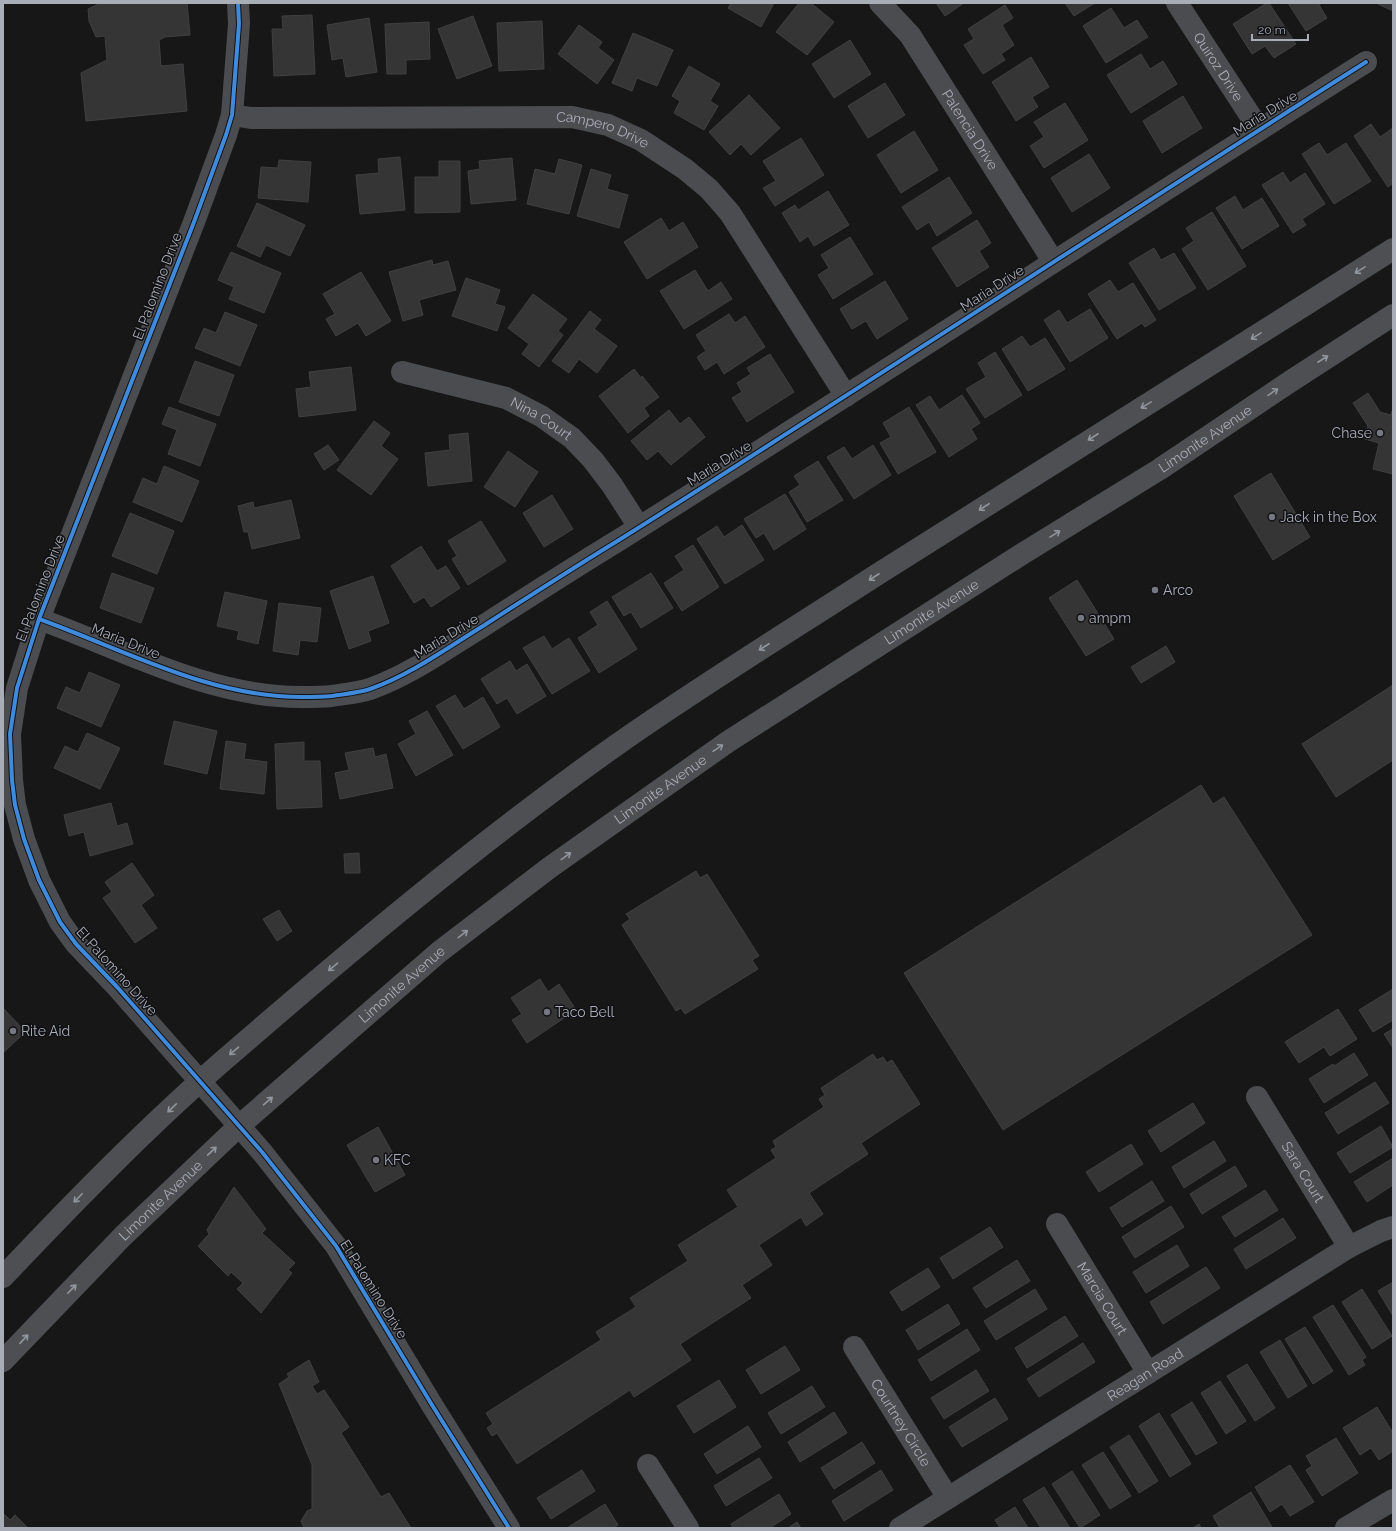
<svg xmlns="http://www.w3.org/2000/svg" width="1396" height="1531" font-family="Raleway,sans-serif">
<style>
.building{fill:#353536;stroke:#3f4043}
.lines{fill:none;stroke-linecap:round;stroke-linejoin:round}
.minor{stroke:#4b4c50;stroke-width:22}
.major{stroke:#4d4f52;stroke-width:22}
.cycleway-casing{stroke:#111113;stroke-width:6}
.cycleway{stroke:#408adc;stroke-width:4}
.oneway{stroke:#91969e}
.poi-dot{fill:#757880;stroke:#111113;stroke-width:1.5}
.labels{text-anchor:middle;stroke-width:3;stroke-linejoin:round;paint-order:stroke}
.street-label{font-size:14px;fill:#a8adb8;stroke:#111113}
.poi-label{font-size:14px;fill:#a8adb8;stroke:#111113;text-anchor:start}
</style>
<rect width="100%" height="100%" fill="#171717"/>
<path class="building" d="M101,3H187L190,35L165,37L159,40L161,66L183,64L187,111L86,121L81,73L107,60L105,36L96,37L89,21L88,9Z
M731,3H774L761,27L728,8Z
M799,3H811L834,22L807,55L776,32Z
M936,3H964L945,16Z
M1065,3H1095L1074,16Z
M1267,3H1269L1296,44L1274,58L1265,46L1252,54L1233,24Z
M1288,3H1322L1319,5L1327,18L1306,31Z
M1376,3H1393V11Z
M1005,5L1013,18L1002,25L1014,45L1001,54L1005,60L983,74L964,45L974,39L968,29Z
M1111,8L1124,28L1137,20L1148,37L1106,63L1083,26Z
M312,15L315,74L274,76L272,29H283L282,16Z
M473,16L492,66L457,79L438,29Z
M369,18L377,72L346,77L343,58L332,60L327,25Z
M542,21L544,69L499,71L497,23Z
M429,22L430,59L406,60V74H387L385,24Z
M579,25L602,42L598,48L614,60L597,84L558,54Z
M633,33L673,50L657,86L637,78L632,91L612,83Z
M850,40L871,74L834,98L812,64Z
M1141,54L1150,69L1163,61L1177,84L1131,113L1107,75Z
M1031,57L1049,87L1032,97L1038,107L1016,121L992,82Z
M689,66L720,84L710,101L718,106L704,130L674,113L680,101L672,96Z
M885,83L905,115L868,138L848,106Z
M749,95L780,128L751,155L741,144L730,155L709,132Z
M1183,96L1202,128L1162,153L1143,121Z
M1065,103L1088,140L1044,168L1030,146L1044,137L1034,122Z
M1371,124L1380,137L1393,128V183L1388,187L1354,136Z
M914,131L938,170L901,193L877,155Z
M801,138L824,175L775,206L763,188L776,181L763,161Z
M1319,143L1327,155L1346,143L1371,181L1334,204L1302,154Z
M1089,154L1110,188L1072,212L1051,178Z
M400,157L405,210L360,214L356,175L379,173L378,159Z
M512,158L516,200L471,204L468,171L480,169L479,161Z
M559,159L582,165L569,214L527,204L535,169L555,174Z
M279,160L311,162L308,202L258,198L261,167L278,168Z
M439,161H460V212L415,213V177H439Z
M591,169L611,175L607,189L628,195L619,228L577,216Z
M1283,172L1290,183L1305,173L1325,204L1302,219L1306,225L1293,233L1262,185Z
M949,177L972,213L937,236L929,222L917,230L902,207Z
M828,191L849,225L814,246L808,236L800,242L782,213L795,205L798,210Z
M1235,196L1243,210L1262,198L1279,226L1242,249L1216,208Z
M257,203L305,225L290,256L266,245L260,257L237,246Z
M1212,212L1246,266L1208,290L1182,249L1194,241L1186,228Z
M661,218L669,231L683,222L698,247L647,279L624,242Z
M977,220L991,243L979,251L989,267L957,287L932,248Z
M850,237L873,274L833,299L818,275L829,268L821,255Z
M1154,248L1161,260L1174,253L1196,288L1159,310L1129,263Z
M231,252L281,273L264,313L229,299L234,287L218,280Z
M432,260L433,265L448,261L456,290L419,300L423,315L403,321L389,272Z
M695,270L708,291L721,282L732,299L684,329L660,291Z
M361,272L391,321L366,336L358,323L336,336L326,319L335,314L323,294Z
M466,278L500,290L495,304L505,307L497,331L452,316Z
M1110,280L1118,292L1133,283L1156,320L1145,327L1142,323L1117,339L1088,294Z
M885,281L908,319L877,339L866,321L852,329L840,309Z
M533,294L567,319L558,331L563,335L539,367L522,354L529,344L508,328Z
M1090,309L1108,338L1070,362L1044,320L1059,310L1067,323Z
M590,311L601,320L594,329L617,346L597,373L579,359L569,373L552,361Z
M225,312L257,325L240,366L195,348L204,328L216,333Z
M729,314L735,323L745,316L765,347L724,374L717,362L705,370L697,357L706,351L696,335Z
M1022,336L1030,347L1045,338L1065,369L1028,391L1002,349Z
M995,352L1022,395L985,418L966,389L986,377L978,363Z
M770,354L794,392L747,422L732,398L742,392L737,383L751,374L747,368Z
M195,361L234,375L219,416L179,402Z
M351,367L356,410L299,417L296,389L311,387L309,372Z
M634,369L641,378L642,376L659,397L644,408L649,416L628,433L599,396Z
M1368,393L1380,412L1391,415L1393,408V474L1373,469L1379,443L1365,439L1368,426L1353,403Z
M962,395L980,423L971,429L977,439L949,457L916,405L930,396L939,410Z
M169,407L216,424L200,466L168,454L177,430L162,424Z
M909,407L936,452L898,474L880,443L891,437L883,423Z
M669,410L680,424L689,417L705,437L671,465L658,451L647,460L631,441Z
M374,421L390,433L381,446L398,459L371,495L337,470Z
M468,433L472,481L428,486L425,453L450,450L449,435Z
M328,445L339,460L324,470L314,454Z
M873,445L891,475L854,499L827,457L844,447L852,459Z
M508,451L538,472L515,507L484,487Z
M818,461L843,500L807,522L789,492L800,485L794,476Z
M164,466L199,481L182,522L133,502L143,478L157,484Z
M1271,473L1310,537L1273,560L1234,496Z
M785,494L806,529L774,550L764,533L756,538L744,519Z
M552,495L573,529L544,547L523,513Z
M291,500L300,538L252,549L248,532H244L238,506L253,502L254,508Z
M130,513L174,531L157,574L112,556Z
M481,521L506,561L468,585L452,559L457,556L448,541Z
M742,525L764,560L725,584L697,539L717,526L724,537Z
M693,545L719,587L682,611L664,583L684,570L675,556Z
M421,546L437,571L446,566L460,588L431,607L424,597L414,603L391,566Z
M112,573L154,588L141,623L100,608Z
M651,573L673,608L641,628L631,612L624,616L612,597Z
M373,576L389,623L368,631L371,641L349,649L330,591Z
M1077,580L1114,639L1086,656L1049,598Z
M225,592L267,601L258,644L237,639L239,631L217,626Z
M607,601L637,649L599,673L578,638L598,625L590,612Z
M279,603L321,608L317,642L300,640L298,655L273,651Z
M544,636L552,649L569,638L590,671L552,694L523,648Z
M1166,646L1175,662L1141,683L1131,667Z
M510,661L516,671L527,664L546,696L517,714L507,698L497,704L481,679Z
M89,672L120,685L101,727L57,708L66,687L80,693Z
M1393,685V760L1336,797L1302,744Z
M455,695L464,709L483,697L500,727L463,749L436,706Z
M427,711L453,755L416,776L398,744L416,734L409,721Z
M174,721L217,731L207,774L164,764Z
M87,733L120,748L100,789L54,768L65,746L78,752Z
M226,741L246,744L244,759L267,762L264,794L220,789Z
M304,742V761H320L322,807L277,809L275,744Z
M373,748L375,757L386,754L393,788L340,799L335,773L349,770L345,753Z
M1201,785L1213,804L1224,797L1312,935L1003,1130L904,973Z
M111,803L117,826L127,823L133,844L90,856L84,832L69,836L64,815Z
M359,853L360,873H345L344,854Z
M132,863L154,895L141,905L157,928L135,943L103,898L112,892L105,882Z
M696,871L700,878L707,874L759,956L752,960L758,969L685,1014L681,1008L676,1011L622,925L630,919L626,914Z
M279,910L292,931L277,941L263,919Z
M540,979L548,992L559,984L576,1010L527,1043L512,1020L522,1014L511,998Z
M1393,989V1020L1373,1032L1359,1010Z
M3,1008L23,1029V1034L3,1053Z
M1338,1009L1357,1039L1330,1056L1324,1047L1299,1063L1285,1042Z
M1393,1029V1048L1384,1034Z
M1354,1053L1368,1075L1324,1103L1309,1079L1333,1064L1334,1066Z
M873,1054L877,1060L883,1057L887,1063L892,1060L920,1104L861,1143L868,1154L809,1193L823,1214L806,1226L801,1217L759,1245L772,1265L742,1285L751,1298L680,1344L691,1360L634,1397L630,1390L517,1464L497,1433L492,1436L487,1428L493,1424L486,1413L601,1340L596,1332L636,1307L630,1298L688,1261L678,1245L738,1207L727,1190L776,1158L771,1150L776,1147L773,1141L824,1107L819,1099L825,1095L821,1088Z
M1375,1082L1389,1103L1338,1134L1325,1113Z
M1193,1103L1205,1123L1161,1152L1148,1131Z
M1381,1126L1393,1147L1350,1173L1337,1153Z
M378,1127L405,1175L375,1192L347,1145Z
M1214,1141L1226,1161L1184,1188L1172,1167Z
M1131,1144L1143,1164L1099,1192L1086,1172Z
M1393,1158V1185L1367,1202L1354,1182Z
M1235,1166L1247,1186L1202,1214L1190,1194Z
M1152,1181L1164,1201L1122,1227L1110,1208Z
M234,1187L266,1229L262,1233L295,1263L288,1270L292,1273L261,1313L237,1289L243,1283L231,1272L228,1276L198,1246L209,1234L207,1230Z
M1265,1190L1278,1210L1235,1237L1222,1217Z
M1171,1206L1184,1227L1135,1258L1122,1237Z
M1283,1218L1296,1238L1246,1269L1234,1249Z
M990,1227L1003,1247L953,1279L940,1258Z
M1177,1245L1189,1266L1146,1293L1133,1272Z
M1017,1260L1030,1281L986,1308L973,1288Z
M1206,1267L1220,1288L1163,1324L1150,1302Z
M928,1268L940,1287L902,1311L890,1292Z
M1393,1282V1316L1378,1291Z
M1035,1289L1047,1309L996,1340L984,1321Z
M1362,1289L1392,1336L1372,1349L1342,1302Z
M948,1304L960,1324L918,1350L906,1330Z
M1333,1305L1366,1357L1362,1360L1365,1365L1349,1375L1313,1317Z
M1065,1316L1078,1336L1027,1368L1015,1348Z
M1305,1327L1333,1371L1313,1384L1285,1339Z
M967,1329L980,1350L931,1381L918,1360Z
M1280,1340L1307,1386L1288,1398L1260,1352Z
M1083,1343L1095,1362L1039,1397L1027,1379Z
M785,1346L800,1370L761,1394L746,1370Z
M309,1360L319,1382L312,1386L317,1394L324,1390L349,1427L341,1433L381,1497L389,1493L411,1528H304L301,1521L307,1511L312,1509V1465L279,1384L289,1377L287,1374Z
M1247,1364L1275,1408L1255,1421L1227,1376Z
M976,1370L989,1391L944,1419L931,1398Z
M719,1380L736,1407L694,1433L677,1406Z
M1220,1381L1246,1421L1226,1434L1201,1393Z
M812,1386L825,1407L781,1434L768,1413Z
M995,1398L1008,1419L962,1447L949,1427Z
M1192,1402L1217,1443L1196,1455L1171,1415Z
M1377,1407L1393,1433V1451L1379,1460L1371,1448L1360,1455L1343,1428Z
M834,1412L847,1433L800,1462L788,1442Z
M1159,1413L1191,1464L1170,1477L1139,1426Z
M748,1426L761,1447L717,1474L704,1454Z
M1129,1435L1158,1481L1139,1493L1110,1447Z
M1336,1438L1358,1473L1322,1496L1306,1470L1312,1466L1306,1456Z
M862,1442L875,1463L834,1489L821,1468Z
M1103,1452L1131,1496L1110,1509L1082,1465Z
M759,1458L772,1478L726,1506L714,1486Z
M1290,1465L1314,1502L1290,1516L1282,1504L1270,1512L1255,1487Z
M582,1470L595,1491L551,1519L537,1498Z
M881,1470L893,1490L844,1521L832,1501Z
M1072,1471L1100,1515L1080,1528L1052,1484Z
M1044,1487L1070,1528H1041L1023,1500Z
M1251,1492L1272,1527L1270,1528H1220L1213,1516Z
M779,1494L791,1514L770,1528H733L731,1524Z
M605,1504L618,1525L613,1528H567Z
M1015,1507L1028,1528H1000L995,1520Z
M3,1513L10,1520L15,1515L28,1528H3Z
M797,1522L801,1528H788Z
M1199,1524L1201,1528H1193Z"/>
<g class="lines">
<g class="minor">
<path d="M238,3L239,24L232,115L226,135L194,222L39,619L17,688L10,734L12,780L15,805L24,839L39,880L60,922L76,944L118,988L262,1152L336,1246L432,1405L509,1528"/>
<path id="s1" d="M880,3L910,35L1053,261"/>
<path id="s2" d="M1177,3L1259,129"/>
<path id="s3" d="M232,115L251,118L572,117L608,125L641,140L685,169L709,189L730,213L846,396"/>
<path id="s4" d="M402,372L506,398L541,416L572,438L593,460L612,485L639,527"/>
<path d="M39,619C125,650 209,697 301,697C312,697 322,697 332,696C344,694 358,693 370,689C410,675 447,648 483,626C528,597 573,568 619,540C869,383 1116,220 1366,62"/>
<path id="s5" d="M1257,1097L1349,1247"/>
<path id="s6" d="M1057,1224L1148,1373"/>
<path id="s7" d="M854,1347L948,1498"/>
<path d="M648,1465L688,1528"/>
<path id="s8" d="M900,1528L1349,1247L1381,1231L1393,1227"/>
<path d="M1346,1528L1393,1500"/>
</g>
<g class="major">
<path d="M3,1277C74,1202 146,1128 224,1060C350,951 478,843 615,746C700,686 790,631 878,574C1050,465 1222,358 1393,249"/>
<path id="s9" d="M3,1361L123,1236L239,1126L439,952L549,868L729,741L1022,554L1160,469L1291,381L1393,315"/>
</g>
<defs>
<path id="cycleway" d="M238,3L239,24L232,115L226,135L194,222L39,619L17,688L10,734L12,780L15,805L24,839L39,880L60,922L76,944L118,988L262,1152L336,1246L432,1405L509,1528
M39,619C125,650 209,697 301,697C312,697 322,697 332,696C344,694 358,693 370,689C410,675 447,648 483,626C528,597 573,568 619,540C869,383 1116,220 1366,62"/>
</defs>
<use href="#cycleway" class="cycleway-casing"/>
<use href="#cycleway" class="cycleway"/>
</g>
<defs><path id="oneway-shaft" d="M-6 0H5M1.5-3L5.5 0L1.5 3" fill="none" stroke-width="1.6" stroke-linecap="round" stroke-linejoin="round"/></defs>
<g class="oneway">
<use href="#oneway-shaft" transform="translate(1360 270) rotate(148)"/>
<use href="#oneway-shaft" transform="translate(1256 336) rotate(148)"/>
<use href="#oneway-shaft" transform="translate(1323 359) rotate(-33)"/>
<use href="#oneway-shaft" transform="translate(1273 392) rotate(-34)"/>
<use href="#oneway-shaft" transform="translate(1146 405) rotate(149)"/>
<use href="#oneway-shaft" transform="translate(1093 437) rotate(147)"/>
<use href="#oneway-shaft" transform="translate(984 507) rotate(147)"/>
<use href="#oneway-shaft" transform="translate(1055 534) rotate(-32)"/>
<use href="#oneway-shaft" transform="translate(874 577) rotate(147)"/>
<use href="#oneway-shaft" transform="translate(764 647) rotate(147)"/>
<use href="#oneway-shaft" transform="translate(718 748) rotate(-34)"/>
<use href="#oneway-shaft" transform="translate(566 856) rotate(-36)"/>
<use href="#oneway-shaft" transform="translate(463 934) rotate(-38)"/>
<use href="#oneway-shaft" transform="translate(333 967) rotate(140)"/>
<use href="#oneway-shaft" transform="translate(234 1051) rotate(140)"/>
<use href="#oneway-shaft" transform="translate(268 1101) rotate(-41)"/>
<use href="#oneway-shaft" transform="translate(172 1108) rotate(136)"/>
<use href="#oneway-shaft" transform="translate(212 1151) rotate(-43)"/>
<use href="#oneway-shaft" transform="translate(78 1198) rotate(134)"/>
<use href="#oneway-shaft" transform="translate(72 1289) rotate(-46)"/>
<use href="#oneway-shaft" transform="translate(24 1339) rotate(-47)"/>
</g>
<g class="poi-dot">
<circle cx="1380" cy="433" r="4"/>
<circle cx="1272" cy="517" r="4"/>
<circle cx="1155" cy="590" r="4"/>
<circle cx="1081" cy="618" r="4"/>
<circle cx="547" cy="1012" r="4"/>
<circle cx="13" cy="1031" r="4"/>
<circle cx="376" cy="1160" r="4"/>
</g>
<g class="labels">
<g class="street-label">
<text dy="5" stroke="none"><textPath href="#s2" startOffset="76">Quiroz Drive</textPath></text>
<text transform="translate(1265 113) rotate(-32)" y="5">Maria Drive</text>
<text dy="5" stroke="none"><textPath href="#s1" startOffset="156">Palencia Drive</textPath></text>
<text dy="5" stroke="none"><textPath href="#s3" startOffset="373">Campero Drive</textPath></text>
<text transform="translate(157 286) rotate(-69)" y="5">El Palomino Drive</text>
<text transform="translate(992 288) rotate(-33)" y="5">Maria Drive</text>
<text dy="5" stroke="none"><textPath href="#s4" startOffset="148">Nina Court</textPath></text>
<text dy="5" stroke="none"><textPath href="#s9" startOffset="1521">Limonite Avenue</textPath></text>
<text transform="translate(719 463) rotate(-32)" y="5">Maria Drive</text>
<text transform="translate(40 588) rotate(-69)" y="5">El Palomino Drive</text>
<text dy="5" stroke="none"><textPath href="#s9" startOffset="1197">Limonite Avenue</textPath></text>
<text transform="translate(446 636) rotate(-31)" y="5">Maria Drive</text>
<text transform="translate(126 641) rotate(22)" y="5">Maria Drive</text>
<text dy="5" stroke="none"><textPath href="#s9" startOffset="873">Limonite Avenue</textPath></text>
<text transform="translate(117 971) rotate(48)" y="5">El Palomino Drive</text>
<text dy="5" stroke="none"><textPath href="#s9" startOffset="549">Limonite Avenue</textPath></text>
<text dy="5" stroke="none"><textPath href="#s5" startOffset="88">Sara Court</textPath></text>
<text dy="5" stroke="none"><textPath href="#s9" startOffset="225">Limonite Avenue</textPath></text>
<text transform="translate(374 1289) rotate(58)" y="5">El Palomino Drive</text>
<text dy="5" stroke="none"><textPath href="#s6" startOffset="87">Marcia Court</textPath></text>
<text dy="5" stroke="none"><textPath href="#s8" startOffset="289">Reagan Road</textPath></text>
<text dy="5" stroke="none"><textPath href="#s7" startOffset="89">Courtney Circle</textPath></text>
</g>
<g class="poi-label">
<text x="1372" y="438" text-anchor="end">Chase</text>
<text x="1280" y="522">Jack in the Box</text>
<text x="1163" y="595">Arco</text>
<text x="1089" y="623">ampm</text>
<text x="555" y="1017">Taco Bell</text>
<text x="21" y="1036">Rite Aid</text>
<text x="384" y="1165">KFC</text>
</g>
</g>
<rect width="1396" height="1531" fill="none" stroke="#a8adb8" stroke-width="8"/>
<path d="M1252 34v6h56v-6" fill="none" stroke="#a8adb8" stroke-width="2"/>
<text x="1258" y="34" font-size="12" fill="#a8adb8" stroke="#111113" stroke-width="3" paint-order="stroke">20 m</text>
</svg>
